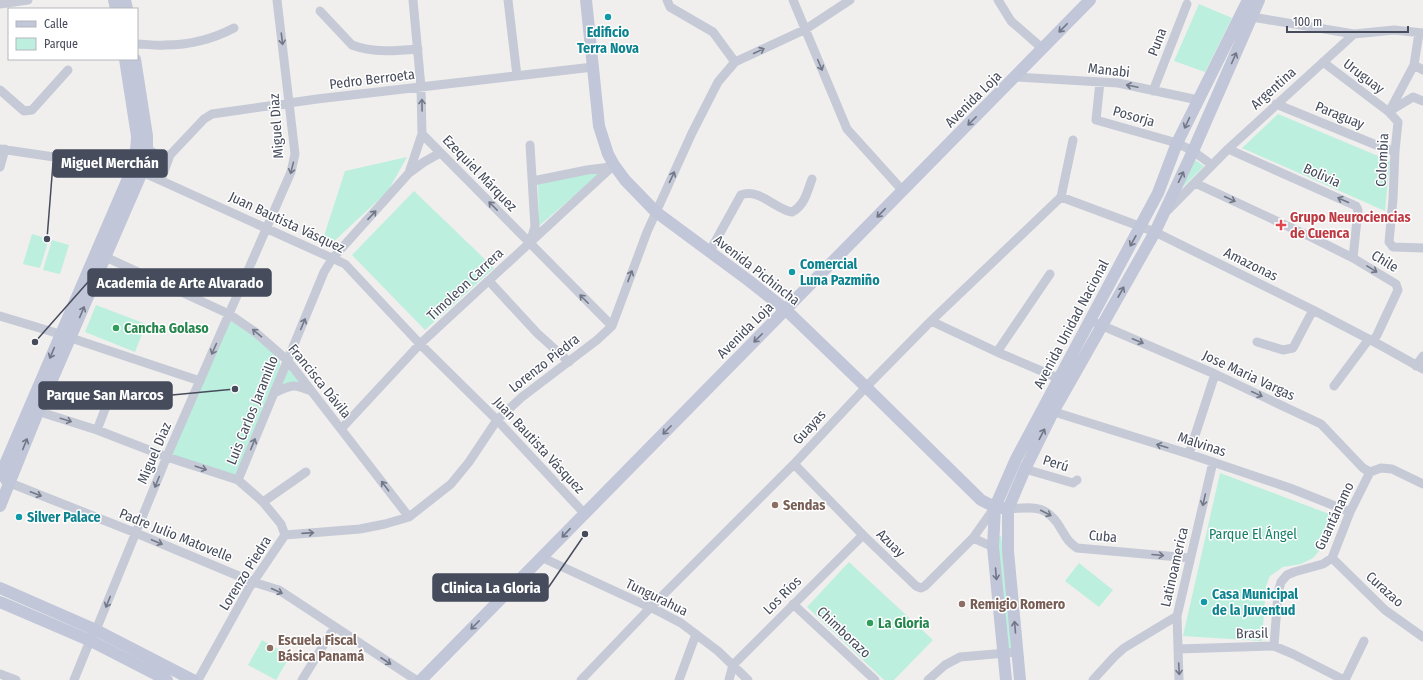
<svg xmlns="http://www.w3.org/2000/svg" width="1423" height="680" font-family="'Fira Sans Condensed',sans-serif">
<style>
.green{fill:#bcefdd}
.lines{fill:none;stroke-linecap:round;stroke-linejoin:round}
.street{stroke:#c5cad6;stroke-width:9}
.secondary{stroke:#c1c6d8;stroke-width:12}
.oneway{stroke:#717787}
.oneway2{stroke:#727887}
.culture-dot{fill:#0f9aa8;stroke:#fff;stroke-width:1.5}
.health-dot{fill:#e0444e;stroke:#fff;stroke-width:1.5}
.leisure-dot{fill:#2e9e5b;stroke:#fff;stroke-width:1.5}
.education-dot{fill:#8d6e63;stroke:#fff;stroke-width:1.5}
.labels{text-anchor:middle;stroke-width:3;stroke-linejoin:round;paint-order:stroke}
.culture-label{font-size:14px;font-weight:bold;fill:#0d838f;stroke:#fff;text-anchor:start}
.street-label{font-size:14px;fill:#464c5c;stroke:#fff}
.health-label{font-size:14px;font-weight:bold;fill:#be3a42;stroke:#fff;text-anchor:start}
.leisure-label{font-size:14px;font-weight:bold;fill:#27864d;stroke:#fff;text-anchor:start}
.education-label{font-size:14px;font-weight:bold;fill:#785e54;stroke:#fff;text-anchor:start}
.park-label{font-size:14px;fill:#167f65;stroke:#fff}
.leader{fill:none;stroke:#464c5c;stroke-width:1.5}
.callout-dot{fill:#464c5c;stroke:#fff;stroke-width:1.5}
.callout{fill:#464c5c;stroke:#464c5c;stroke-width:1.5}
.callout-label{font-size:15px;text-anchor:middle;font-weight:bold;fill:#fff}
</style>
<rect width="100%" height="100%" fill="#f1efee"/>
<path class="green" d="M1199,4L1232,18L1205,72L1174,61Z
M1278,114L1390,161L1385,211L1242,148Z
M407,157L388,191L330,245L322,242L345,171Z
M1195,160L1204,166L1182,188Z
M602,172L539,226L538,182Z
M414,191L494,268L425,330L352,255Z
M32,234L49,239L40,268L23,264Z
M52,240L69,245L60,274L43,270Z
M96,305L146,324L135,352L85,332Z
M229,319L252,335L280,359V367L236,476L170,454Z
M288,365L306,385L277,389Z
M1220,473L1337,517L1330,539L1313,558L1301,564L1283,567L1270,576L1266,586L1262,641L1183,636Z
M1001,536L1018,652L1003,654L994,537Z
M849,562L933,640L894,680H884L807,607Z
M1079,563L1113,590L1099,607L1065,581Z
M262,640L290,656L276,680L248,665Z"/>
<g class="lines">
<path class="street" d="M413,0L421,87L422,134L612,326
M508,0L517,76
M667,0L670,7L713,32L735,62
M793,0L847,129L903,191
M998,0L1011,21L1043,49
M0,4L28,0
M320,11L352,45C373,53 396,51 418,49
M1252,17L1354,34L1394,30L1423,33
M137,44C146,44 156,46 165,45C189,45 213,39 234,28
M1323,62L1389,112L1398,122L1395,151L1393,199L1389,242L1393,247L1423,248
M1414,65L1423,70
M1015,77L1118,83L1198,100
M1100,82L1096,120L1177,143L1193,151L1212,165
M0,90L24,111L32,110L68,70
M1153,91L1187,4
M1276,104L1386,149L1395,151
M1390,111L1413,97L1423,101
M1389,112L1414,65L1419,33
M530,145L535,227L530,242
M0,149L121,167L142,172L345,264L420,344L497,420L584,513
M147,149L158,155H170
M1228,149L1356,206L1358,210L1353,258
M0,167L5,149
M409,173L424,162L440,153
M161,180L170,155L204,119L212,114L317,99L593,67
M533,181L587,170L610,167
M1195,183L1311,237L1353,258L1396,284L1398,290L1377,335L1373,341
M1061,197L1155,232L1313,310L1380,345L1423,369
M1061,197L1073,140
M1168,210L1228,149L1354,34
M710,251L741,195C759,188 775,209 792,212C805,205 807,192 812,179
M101,255L229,314L255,332L287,360L296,371L409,517
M489,281L537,333L569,362
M0,316L53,332L200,381
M931,321L997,352L1058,378
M1096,323L1215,374L1321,424L1363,468L1370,472
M1257,342L1283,350L1293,348L1313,310
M997,352L1050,274
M1416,366L1423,356
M1334,386L1369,339
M274,393C291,385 293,383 311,391
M34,410L97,430L167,457L238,480L263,502L281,524L285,535
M1048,410L1189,454L1290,488L1350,512
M341,429L420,344L614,165
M97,430L114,386
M1189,454L1215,374
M794,464L863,535L916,586L921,588L925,586L973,538L995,507
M1025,469L1073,483L1077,480
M238,480L324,272L332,259L409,173L422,134
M5,481L136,533L253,582L279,590L416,680
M263,502L306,472
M1008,509C1033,507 1047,504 1061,529C1067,538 1067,541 1077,548L1190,558
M973,538L993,547
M541,557L660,612L681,623L718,651L748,680
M1332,558L1385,610L1423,637
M793,604L875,680
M1274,646L1278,593L1281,582L1287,575L1294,572L1323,564L1332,558L1350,512L1370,472L1381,468L1392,469L1423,484
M1178,649L1274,646L1293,654L1344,680
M0,674L16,680
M74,680L87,648L96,630L170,449L291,172L295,154L277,0
M198,680L249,588L285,535L360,529L385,524L409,517L451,484L469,462L497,420L522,397L597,340L612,326L647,232L692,133L718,82L735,62L806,29L850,0
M302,680L334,628
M581,680L650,608L794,464L866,387L931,321L1061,197
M679,680L696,634
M729,680L733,665L863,535
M928,680L945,665L960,657L1018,652
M1093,680L1114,657L1124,648L1177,616
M1179,680L1177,616L1213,462
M1345,680L1364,641"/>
<path class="secondary" d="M114,0L116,9
M125,0L127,9
M586,0L599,126L608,154L614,165L625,180L656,212L748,280L786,310L866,387L981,500L995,507L1003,508
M0,476L132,169C135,158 137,148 137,136L125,59
M0,506L38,412L142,172L147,149V136L135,59
M0,588L96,630L193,680
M0,602L91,641L167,680
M421,680L1090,0
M1006,680L993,547L995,507L1016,459L1158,193L1177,143L1248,0
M1020,680L1008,551V509L1025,469L1053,412L1155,232L1193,151L1259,0"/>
</g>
<defs><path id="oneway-shaft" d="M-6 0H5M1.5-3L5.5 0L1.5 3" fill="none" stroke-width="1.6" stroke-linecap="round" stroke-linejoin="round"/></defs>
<g class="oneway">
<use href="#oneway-shaft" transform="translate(1063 28) rotate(134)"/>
<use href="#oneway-shaft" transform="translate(1234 58) rotate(-66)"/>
<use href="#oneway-shaft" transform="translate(972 121) rotate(135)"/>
<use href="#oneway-shaft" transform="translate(1187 123) rotate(115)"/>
<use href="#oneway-shaft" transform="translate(1181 177) rotate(-64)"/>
<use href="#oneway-shaft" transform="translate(881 213) rotate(134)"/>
<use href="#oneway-shaft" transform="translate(1133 241) rotate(119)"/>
<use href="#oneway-shaft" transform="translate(1121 292) rotate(-61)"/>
<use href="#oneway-shaft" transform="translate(82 312) rotate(-67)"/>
<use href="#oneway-shaft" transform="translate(758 338) rotate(135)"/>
<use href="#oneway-shaft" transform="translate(52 353) rotate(113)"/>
<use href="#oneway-shaft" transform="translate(667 430) rotate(135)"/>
<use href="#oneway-shaft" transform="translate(1042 434) rotate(-63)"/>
<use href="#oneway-shaft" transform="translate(25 444) rotate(-68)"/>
<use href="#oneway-shaft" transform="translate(566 533) rotate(133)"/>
<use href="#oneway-shaft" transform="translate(996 574) rotate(85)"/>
<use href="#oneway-shaft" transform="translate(475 625) rotate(135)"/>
<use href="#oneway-shaft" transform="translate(1015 627) rotate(-95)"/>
</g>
<g class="oneway2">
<use href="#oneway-shaft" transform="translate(282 39) rotate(83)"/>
<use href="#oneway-shaft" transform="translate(759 51) rotate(-25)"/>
<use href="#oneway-shaft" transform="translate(820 65) rotate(67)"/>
<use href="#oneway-shaft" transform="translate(1132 86) rotate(-168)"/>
<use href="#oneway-shaft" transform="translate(422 105) rotate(-91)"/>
<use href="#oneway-shaft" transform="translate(292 168) rotate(104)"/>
<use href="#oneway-shaft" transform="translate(672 177) rotate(-65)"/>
<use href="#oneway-shaft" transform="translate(1230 199) rotate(25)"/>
<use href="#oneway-shaft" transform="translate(1343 200) rotate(-156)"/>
<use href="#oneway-shaft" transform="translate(493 206) rotate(-135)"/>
<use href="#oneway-shaft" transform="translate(372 215) rotate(-47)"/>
<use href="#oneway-shaft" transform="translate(1372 269) rotate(31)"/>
<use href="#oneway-shaft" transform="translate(630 276) rotate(-69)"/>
<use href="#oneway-shaft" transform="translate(584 299) rotate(-135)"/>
<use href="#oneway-shaft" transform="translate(303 324) rotate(-67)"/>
<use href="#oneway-shaft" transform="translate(257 333) rotate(-140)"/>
<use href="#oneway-shaft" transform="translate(1138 341) rotate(23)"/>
<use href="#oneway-shaft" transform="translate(214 349) rotate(114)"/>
<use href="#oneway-shaft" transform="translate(1257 394) rotate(25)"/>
<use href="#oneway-shaft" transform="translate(66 420) rotate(17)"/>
<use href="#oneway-shaft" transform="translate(253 444) rotate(-68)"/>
<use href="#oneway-shaft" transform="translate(1162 446) rotate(-163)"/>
<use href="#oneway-shaft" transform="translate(201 468) rotate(18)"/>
<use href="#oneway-shaft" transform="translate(157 482) rotate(112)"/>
<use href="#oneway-shaft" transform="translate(385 486) rotate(-127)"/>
<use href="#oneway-shaft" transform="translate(36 494) rotate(21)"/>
<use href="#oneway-shaft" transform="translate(1204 500) rotate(103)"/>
<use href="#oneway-shaft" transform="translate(1046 513) rotate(27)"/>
<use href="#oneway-shaft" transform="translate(308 533) rotate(-4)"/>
<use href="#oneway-shaft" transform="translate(157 542) rotate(23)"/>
<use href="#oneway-shaft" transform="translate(1158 555) rotate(5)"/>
<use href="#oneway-shaft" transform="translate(277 591) rotate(24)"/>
<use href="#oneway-shaft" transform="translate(108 602) rotate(112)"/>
<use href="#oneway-shaft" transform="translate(386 661) rotate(33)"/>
<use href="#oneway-shaft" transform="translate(1179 669) rotate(87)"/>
</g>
<g class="culture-dot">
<circle cx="608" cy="17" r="4"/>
<circle cx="792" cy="272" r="4"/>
<circle cx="19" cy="517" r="4"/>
<circle cx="1204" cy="602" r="4"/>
</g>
<path class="health-dot" d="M1279 219h4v4h4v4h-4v4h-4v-4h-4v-4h4z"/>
<g class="leisure-dot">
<circle cx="116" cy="328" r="4"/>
<circle cx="870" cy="623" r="4"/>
</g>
<g class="education-dot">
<circle cx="775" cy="505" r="4"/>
<circle cx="962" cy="604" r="4"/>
<circle cx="270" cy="648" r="4"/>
</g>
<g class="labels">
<g class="culture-label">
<text x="608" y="37" text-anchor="middle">Edificio<tspan x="608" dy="16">Terra Nova</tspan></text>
<text x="800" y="269">Comercial<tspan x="800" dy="16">Luna Pazmiño</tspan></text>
<text x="27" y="522">Silver Palace</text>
<text x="1212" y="599">Casa Municipal<tspan x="1212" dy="16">de la Juventud</tspan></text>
</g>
<g class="street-label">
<text transform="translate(1157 42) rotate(-69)" y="5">Puna</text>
<text transform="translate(1109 70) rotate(6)" y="5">Manabi</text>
<text transform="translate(1364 76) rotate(37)" y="5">Uruguay</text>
<text transform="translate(372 79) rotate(-7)" y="5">Pedro Berroeta</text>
<text transform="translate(1273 88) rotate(-42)" y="5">Argentina</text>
<text transform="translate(973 99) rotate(-45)" y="5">Avenida Loja</text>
<text transform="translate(1340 115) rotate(22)" y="5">Paraguay</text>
<text transform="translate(1134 116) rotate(16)" y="5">Posorja</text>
<text transform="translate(276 126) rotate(-94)" y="5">Miguel Diaz</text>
<text transform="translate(1382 160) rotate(-87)" y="5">Colombia</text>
<text transform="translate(480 173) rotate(46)" y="5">Ezequiel Márquez</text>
<text transform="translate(1322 175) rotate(24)" y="5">Bolivia</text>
<text transform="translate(287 222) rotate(25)" y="5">Juan Bautista Vásquez</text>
<text transform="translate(1385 261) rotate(31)" y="5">Chile</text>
<text transform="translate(1251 264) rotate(26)" y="5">Amazonas</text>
<text transform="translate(757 270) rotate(38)" y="5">Avenida Pichincha</text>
<text transform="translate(465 284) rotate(-43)" y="5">Timoleon Carrera</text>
<text transform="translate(1071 324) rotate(-62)" y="5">Avenida Unidad Nacional</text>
<text transform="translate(745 330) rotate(-45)" y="5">Avenida Loja</text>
<text transform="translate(544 363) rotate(-38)" y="5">Lorenzo Piedra</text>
<text transform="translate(1249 375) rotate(25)" y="5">Jose Maria Vargas</text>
<text transform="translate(320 381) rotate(51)" y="5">Francisca Dávila</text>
<text transform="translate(252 410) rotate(-68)" y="5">Luis Carlos Jaramillo</text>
<text transform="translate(809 427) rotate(-47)" y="5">Guayas</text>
<text transform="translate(1202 444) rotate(18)" y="5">Malvinas</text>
<text transform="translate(539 445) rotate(47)" y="5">Juan Bautista Vásquez</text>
<text transform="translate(154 453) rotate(-67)" y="5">Miguel Diaz</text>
<text transform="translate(1056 463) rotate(17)" y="5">Perú</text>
<text transform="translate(1334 516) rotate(-65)" y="5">Guantánamo</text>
<text transform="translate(176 535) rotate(22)" y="5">Padre Julio Matovelle</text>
<text transform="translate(1103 536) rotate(5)" y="5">Cuba</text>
<text transform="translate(891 543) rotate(44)" y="5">Azuay</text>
<text transform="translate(1174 567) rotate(-77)" y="5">Latinoamerica</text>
<text transform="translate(245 573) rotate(-58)" y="5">Lorenzo Piedra</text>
<text transform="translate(1385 589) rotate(42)" y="5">Curazao</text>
<text transform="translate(782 595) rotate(-45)" y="5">Los Ríos</text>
<text transform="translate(657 597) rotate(26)" y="5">Tungurahua</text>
<text transform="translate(844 632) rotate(43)" y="5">Chimborazo</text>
<text transform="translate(1252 633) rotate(-1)" y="5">Brasil</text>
</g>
<g class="health-label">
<text x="1290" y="222">Grupo Neurociencias<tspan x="1290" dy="16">de Cuenca</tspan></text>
</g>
<g class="leisure-label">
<text x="124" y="333">Cancha Golaso</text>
<text x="878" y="628">La Gloria</text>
</g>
<g class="education-label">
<text x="783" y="510">Sendas</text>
<text x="970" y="609">Remigio Romero</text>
<text x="278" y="645">Escuela Fiscal<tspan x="278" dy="16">Básica Panamá</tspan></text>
</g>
<g class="park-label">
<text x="1253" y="539">Parque El Ángel</text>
</g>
</g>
<path class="leader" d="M47 239L53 163M35 342L88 282M235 389L172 395M585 534L548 588"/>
<g class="callout-dot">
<circle cx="47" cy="239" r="4"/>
<circle cx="35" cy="342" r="4"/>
<circle cx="235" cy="389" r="4"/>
<circle cx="585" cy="534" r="4"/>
</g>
<g class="callout">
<rect x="53" y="150" width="114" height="27" rx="4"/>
<rect x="88" y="269" width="183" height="27" rx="4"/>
<rect x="39" y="382" width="133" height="27" rx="4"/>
<rect x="433" y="574" width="115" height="27" rx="4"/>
</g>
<g class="callout-label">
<text x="110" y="168">Miguel Merchán</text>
<text x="180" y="288">Academia de Arte Alvarado</text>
<text x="105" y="400">Parque San Marcos</text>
<text x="491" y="593">Clinica La Gloria</text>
</g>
<rect x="8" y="8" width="130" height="52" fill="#ffffff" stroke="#b5b7be"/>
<rect x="16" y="21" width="20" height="6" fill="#c1c6d8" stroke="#b5b7be"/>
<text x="44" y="28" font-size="12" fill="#464c5c">Calle</text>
<rect x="16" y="38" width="20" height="12" fill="#bcefdd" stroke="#b5b7be"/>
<text x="44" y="48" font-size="12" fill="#464c5c">Parque</text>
<path d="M1287 26v6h121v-6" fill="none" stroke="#464c5c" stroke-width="2"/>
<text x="1293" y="26" font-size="12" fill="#464c5c" stroke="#ffffff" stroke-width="3" paint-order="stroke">100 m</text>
</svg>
